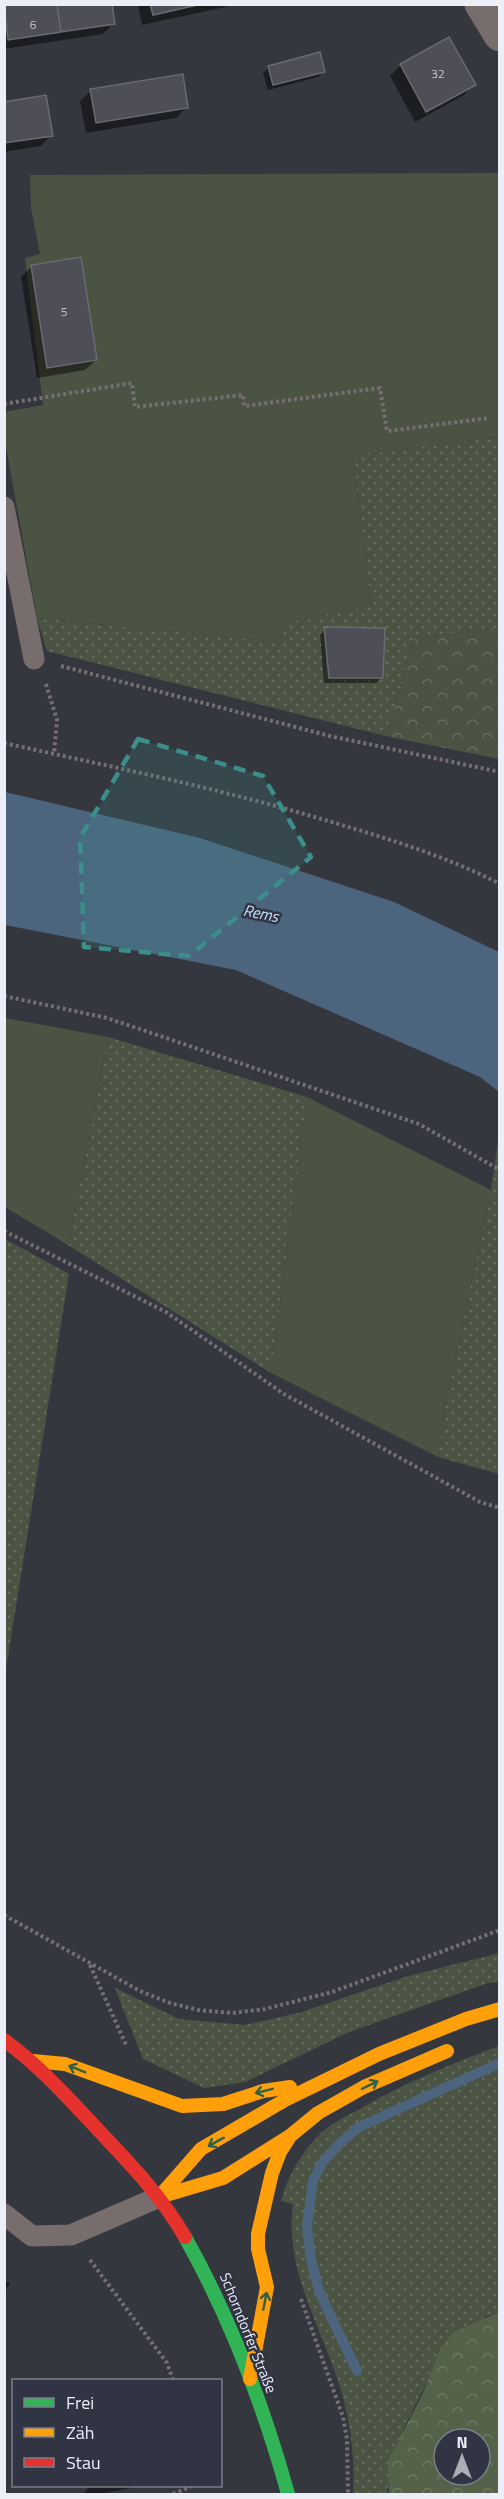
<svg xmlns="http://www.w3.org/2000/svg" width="504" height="2499" font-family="'Titillium Web',sans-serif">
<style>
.grass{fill:url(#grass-dots)}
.forest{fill:url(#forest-crowns);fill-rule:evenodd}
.park{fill:url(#park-crowns)}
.garden{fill:#4b5443}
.water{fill:#4c647d}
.shadow{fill:#0007}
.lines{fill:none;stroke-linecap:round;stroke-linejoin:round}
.stream{stroke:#4c647d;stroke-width:10}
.building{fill:#4d4e56;stroke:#696b72;stroke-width:1.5}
.path{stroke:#756e72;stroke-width:4;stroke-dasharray:3 3;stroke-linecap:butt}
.lane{stroke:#786d6d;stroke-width:21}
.street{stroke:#786d6d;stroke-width:33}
.fast{stroke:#30b455;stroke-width:14}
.slow{stroke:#ff9f0a;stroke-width:14}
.jam{stroke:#e5322d;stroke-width:14}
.oneway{stroke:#316149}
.marked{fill:#3b8e8a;fill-opacity:0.2;stroke:#3b8e8a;stroke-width:4.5;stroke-dasharray:12 8;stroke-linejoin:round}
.labels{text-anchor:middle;stroke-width:5;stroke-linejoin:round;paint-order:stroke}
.number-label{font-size:12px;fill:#c4c6d0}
.street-label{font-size:15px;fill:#eceef8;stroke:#313443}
.water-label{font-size:16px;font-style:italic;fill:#c5e1fe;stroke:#313443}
</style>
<defs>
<pattern id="grass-dots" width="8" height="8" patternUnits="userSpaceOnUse" patternTransform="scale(1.5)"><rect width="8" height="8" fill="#4b5443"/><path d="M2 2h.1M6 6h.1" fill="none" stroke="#656d5f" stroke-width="1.8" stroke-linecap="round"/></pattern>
<pattern id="forest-crowns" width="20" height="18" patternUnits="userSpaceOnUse" patternTransform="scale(1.5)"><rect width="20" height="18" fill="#536248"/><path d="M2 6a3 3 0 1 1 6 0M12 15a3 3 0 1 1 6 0" fill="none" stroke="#6c7963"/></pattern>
<pattern id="park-crowns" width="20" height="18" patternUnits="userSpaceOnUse" patternTransform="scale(1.5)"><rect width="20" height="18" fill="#4b5443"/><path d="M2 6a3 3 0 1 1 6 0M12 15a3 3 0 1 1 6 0" fill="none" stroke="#656d5f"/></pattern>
</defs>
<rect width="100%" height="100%" fill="#35373f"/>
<path class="grass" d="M499,437V628L414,638L386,736L47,651L37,618L280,642L281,624L371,606L353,455Z
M108,1037L307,1097L271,1373L68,1245Z
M499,1133V1474L438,1457L446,1401L491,1190Z
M5,1239L69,1274L5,1675Z
M499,1953V1982L488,1983L349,2032L245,2082L204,2088L143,2059L115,1988L179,2019L245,2025L302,2012L405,1977Z
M499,2046V2312L485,2317L430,2376L404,2428L387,2491L389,2494H353C355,2458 351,2425 341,2390C322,2328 284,2270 293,2204L281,2201C288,2176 300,2154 319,2135C330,2124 345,2117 358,2110C402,2084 451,2064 499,2046Z"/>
<path class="forest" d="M499,2312V2494H389L388,2461L422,2395L439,2352L452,2333ZM444,2439H480V2475H444Z"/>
<path class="park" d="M499,628V759L386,736L414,638Z"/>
<path class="garden" d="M499,173V437L353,455L371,606L282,624L280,642L37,618L5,441L4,412L43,405L25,258L40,254L31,208L30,175Z
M5,1018L108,1037L68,1245L5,1207Z
M307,1097L491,1190L446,1401L438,1457L271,1373Z"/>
<path class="water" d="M5,792L200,838L394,902L499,952V1092L480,1077L236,970L5,925Z"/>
<path class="shadow" d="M4,4L113,24L103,34L4,49Z
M138,4H239L142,25Z
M449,39L474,84L464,95L415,122L390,76L401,65Z
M269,67L324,71L318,77L268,90L263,73Z
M91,91L187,107L176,118L86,133L80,101Z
M4,104L51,135L41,146L4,152Z
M32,266L96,360L85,370L37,378L21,277Z
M325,629L382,677L376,683H324L320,634Z
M4,2280L10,2284L4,2292Z
M89,2486H134L132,2488L98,2494H84Z"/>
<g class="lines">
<path class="stream" d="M357,2371L319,2291L311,2259L307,2226L313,2181L322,2163L339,2144L359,2127L500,2063"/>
</g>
<path class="building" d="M4,4H57L61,32L8,40Z
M57,4H112L115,24L61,32Z
M150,4H202L153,15Z
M449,37L476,85L426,112L400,64Z
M320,52L325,72L273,85L268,66Z
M183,74L188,108L96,123L90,89Z
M46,95L53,136L4,143V102Z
M81,257L97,360L47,368L31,265Z
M324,627L385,628L383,678H329Z"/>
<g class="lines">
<path class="path" d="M4,404L132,383L135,407L243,395L244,406L380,388L387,431L489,418
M61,666L330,736L500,772
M46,684L57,720L54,754
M4,743C113,767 222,789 328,821C386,838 446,856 500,884
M4,996L107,1018L419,1124L500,1170
M4,1231L166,1312L284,1394L480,1502L500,1508
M4,1915L140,1991L170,2003L198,2010L232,2013L265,2009L332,1992L500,1930
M90,1965L127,2047
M90,2260L167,2363L173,2380
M301,2299L343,2417L347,2439L348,2494
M173,2494L192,2486"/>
<path class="lane" d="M4,507L34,659
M4,2214L32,2236L71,2235L159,2197"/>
<path class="street" d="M481,4L500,35"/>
<path class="fast" d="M185,2237C231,2319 263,2404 288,2494"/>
<path class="slow" d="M33,2061L65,2064L182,2106L223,2104L263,2091L290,2087
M159,2197L201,2149L285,2100L379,2054L466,2019L500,2009
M159,2197L223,2178L290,2136L318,2113L364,2087L447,2051
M250,2379L267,2287L258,2249V2234L272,2173L280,2152L289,2138"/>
<path class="jam" d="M4,2040C41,2067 70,2100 101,2133C132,2166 162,2197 185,2237"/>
</g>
<defs><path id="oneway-shaft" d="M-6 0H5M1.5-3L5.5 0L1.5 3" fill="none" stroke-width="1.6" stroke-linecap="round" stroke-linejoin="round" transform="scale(1.5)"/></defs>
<g class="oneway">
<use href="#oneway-shaft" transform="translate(77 2069) rotate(-158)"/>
<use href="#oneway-shaft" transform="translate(370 2085) rotate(-26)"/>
<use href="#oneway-shaft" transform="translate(264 2091) rotate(166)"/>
<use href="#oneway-shaft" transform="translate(216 2142) rotate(151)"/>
<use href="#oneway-shaft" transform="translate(265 2301) rotate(-79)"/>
</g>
<path class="marked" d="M138,739L263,776L311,857L189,956L84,947L80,838Z"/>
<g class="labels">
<g class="number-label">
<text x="33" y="29">6</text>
<text x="438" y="78">32</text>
<text x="64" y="316">5</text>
</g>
<g class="street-label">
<text transform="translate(248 2333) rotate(68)" y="5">Schorndorfer Straße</text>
</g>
<g class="water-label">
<text transform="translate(261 913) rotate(11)" y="6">Rems</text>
</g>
</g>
<rect width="504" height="2499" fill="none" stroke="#eceef8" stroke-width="12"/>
<rect x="12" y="2379" width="210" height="108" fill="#313443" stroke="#7c7e8b" stroke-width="1.5"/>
<rect x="24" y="2398" width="30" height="9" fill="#30b455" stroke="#7c7e8b" stroke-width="1.5"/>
<text x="66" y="2409" font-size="18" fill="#eceef8">Frei</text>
<rect x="24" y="2428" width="30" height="9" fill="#ff9f0a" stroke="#7c7e8b" stroke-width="1.5"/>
<text x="66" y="2439" font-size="18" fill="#eceef8">Zäh</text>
<rect x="24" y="2458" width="30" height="9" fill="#e5322d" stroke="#7c7e8b" stroke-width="1.5"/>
<text x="66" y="2469" font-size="18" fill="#eceef8">Stau</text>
<g transform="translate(462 2457)"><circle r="28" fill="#313443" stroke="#7c7e8b" stroke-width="1.5"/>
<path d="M0-4.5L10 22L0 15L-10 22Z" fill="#acaeb7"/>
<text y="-9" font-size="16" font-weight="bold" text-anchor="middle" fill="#eceef8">N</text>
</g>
</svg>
